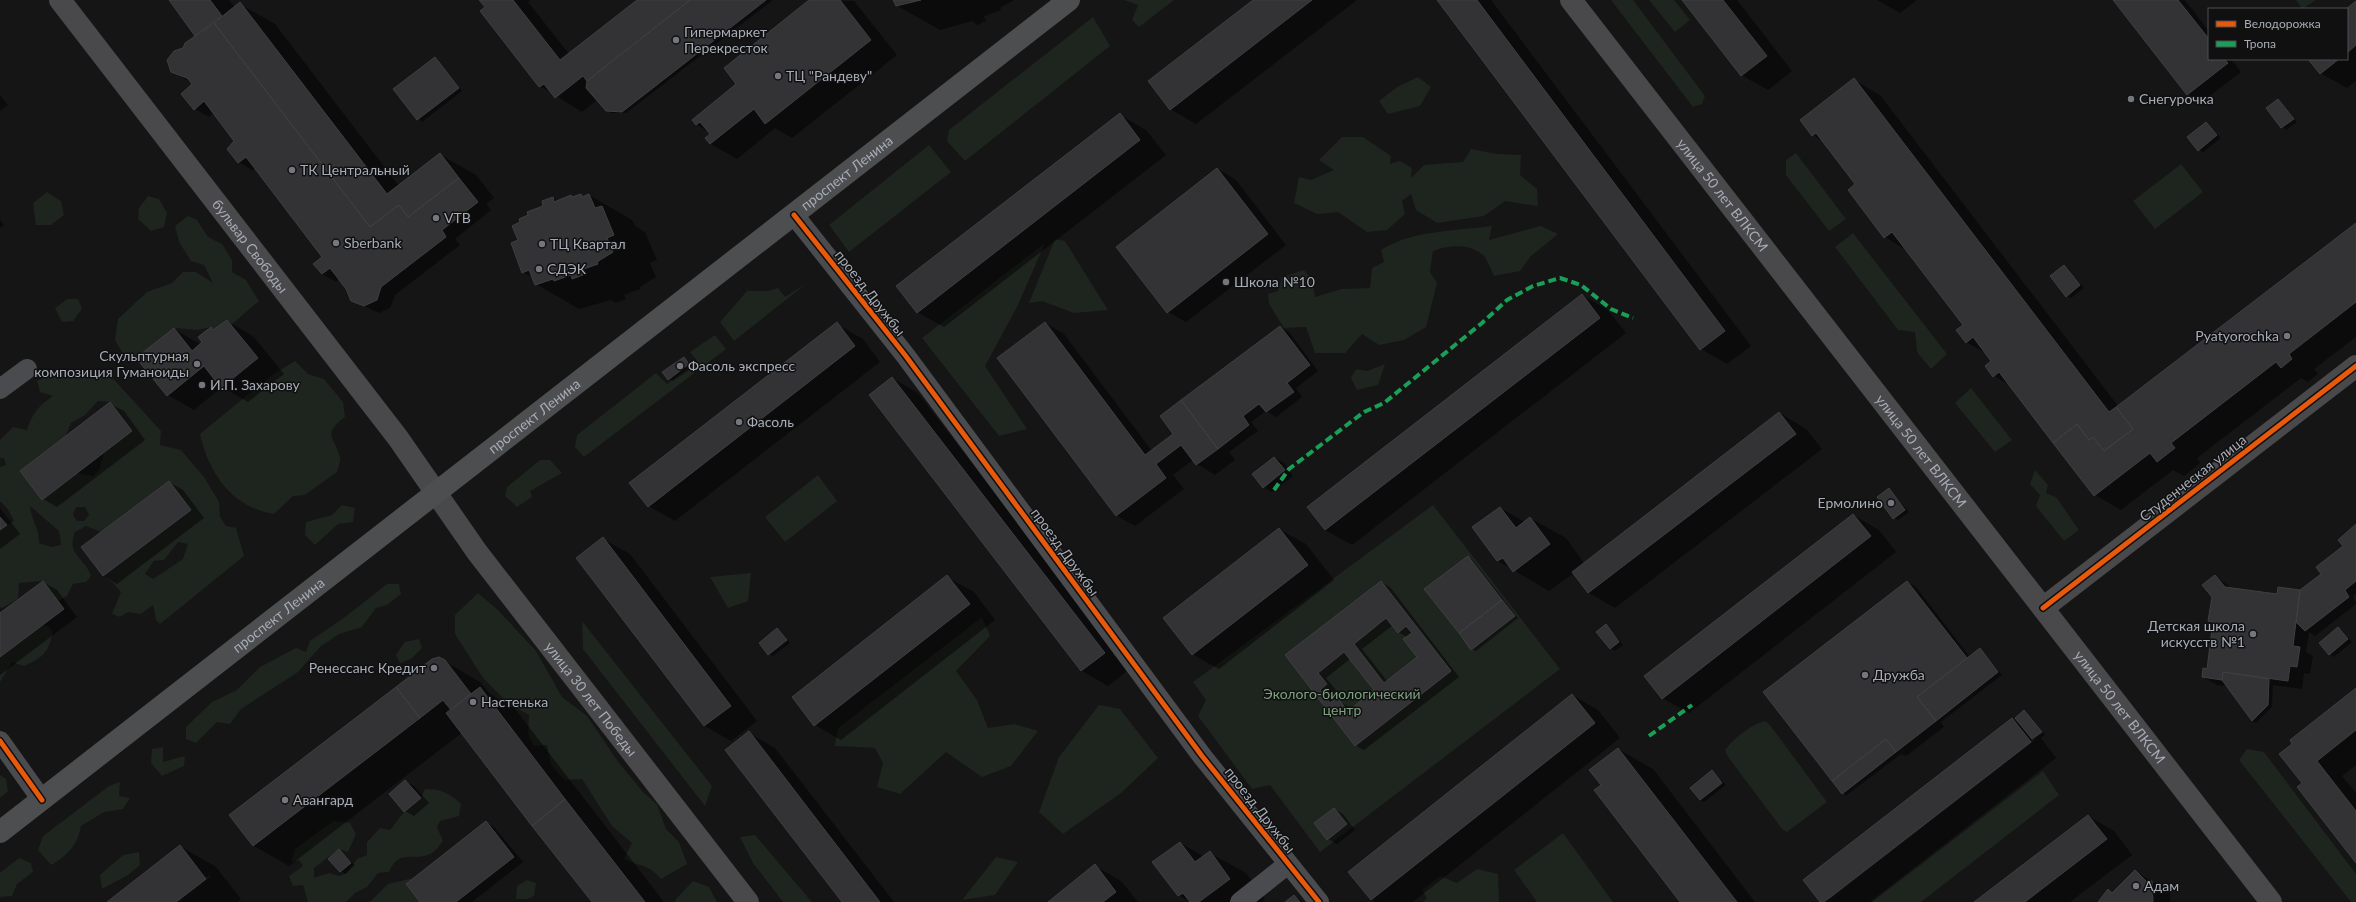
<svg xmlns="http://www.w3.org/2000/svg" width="2356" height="902" font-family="Lato,sans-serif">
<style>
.green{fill:#1e241e;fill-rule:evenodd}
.shadow{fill:#0007;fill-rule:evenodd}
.building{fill:#333335;stroke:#3e3f42;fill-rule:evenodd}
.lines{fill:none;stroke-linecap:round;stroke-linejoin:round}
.street{stroke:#4a4b4e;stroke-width:20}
.secondary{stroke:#49494c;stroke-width:22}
.primary{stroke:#4c4e50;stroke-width:22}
.quiet{stroke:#1a9f57;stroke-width:4;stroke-dasharray:8 4;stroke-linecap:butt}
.cycleway-casing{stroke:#101011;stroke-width:8}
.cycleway{stroke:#e8590c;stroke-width:5}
.poi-dot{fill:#74777e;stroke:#101011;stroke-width:1.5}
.labels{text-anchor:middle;stroke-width:3;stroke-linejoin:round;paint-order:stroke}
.poi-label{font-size:14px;fill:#a7acb6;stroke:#101011;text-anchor:start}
.street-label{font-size:14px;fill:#a7acb6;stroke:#101011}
.park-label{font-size:14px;fill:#7ea17f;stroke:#101011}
</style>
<rect width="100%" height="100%" fill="#151516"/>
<path class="green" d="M1124,0H1174L1139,27L1132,20L1138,5Z
M1611,0H1633L1705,96L1702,104L1693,107Z
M1649,0H1674L1690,20L1675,32Z
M2296,0H2316L2302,9Z
M1093,17L1110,46L965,161L947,141L949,130Z
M1418,77L1431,87L1420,106L1388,114L1379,101L1397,87Z
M1342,137H1363L1391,156L1390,164L1400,161L1412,168L1411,178L1424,165L1463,162L1471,149L1497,154L1521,155L1520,175L1537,189L1538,206L1505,201L1484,216L1437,223L1416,210L1411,194L1402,201L1405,214L1387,230L1367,232L1338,212L1317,214L1294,203L1299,177L1311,180L1334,170L1319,160Z
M929,145L951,172L849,252L829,225Z
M1796,153L1846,219L1829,231L1786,175V160Z
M2181,164L2203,192L2155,229L2133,201Z
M47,192L61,201L64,215L51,225H36L33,203Z
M148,196L159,199L167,213L164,227L151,231L138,219L139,208Z
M188,216L197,220L208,237L222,244L232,260V272L246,280L259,301L231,325L227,320L213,330L211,327L197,330L174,328L136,358L123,354L115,340L118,319L147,292L172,283L183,272H196L213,283L204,265L191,261L179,242L175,226Z
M1492,226L1489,240L1541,226L1558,234L1530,257L1520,271L1494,276C1491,270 1488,261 1484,256C1470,243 1449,245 1433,251L1430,272L1437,283L1426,327L1404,340L1379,345L1362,334L1345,353H1315L1306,327L1284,328L1269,304L1268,294L1278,291L1282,277L1304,270L1312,280L1315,297L1341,289L1370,288L1372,268L1384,262L1381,250C1412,230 1456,231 1492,226Z
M1853,233L1947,354L1931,369L1917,352L1915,332L1898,330L1835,247Z
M1055,239L1065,241L1108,310L1074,313L1042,301L1029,303Z
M1045,243L1017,307L985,366L1027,429L999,436L922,338Z
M806,284L734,341L720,322L747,291H768L778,288L785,297Z
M67,299H78L82,309L73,321L62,322L55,308Z
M715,335L726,349L584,457L575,447L577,435L656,373L667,384L697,361L690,352Z
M295,361L308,374L324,379L343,402L345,417C321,435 335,437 340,457C341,461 338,468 337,472L305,495L293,496L274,514C233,508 208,473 200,434L272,375Z
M1385,364L1378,385L1357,390L1351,378L1356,369L1367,371Z
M62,369L92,373H108L161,431L160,445L181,450L204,477L219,502L220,517L226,526L236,528L244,556L160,624L156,620L153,605L141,614L128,612L120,617L112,614L121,592L113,583L103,576L191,510L169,481L101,532L86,526L75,532C66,556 85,557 91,576L86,582L73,584L67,596L58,601L43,581L19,583L18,599L2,608L0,607V530L14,521L7,508L0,501V467L6,465L4,458H0V440L13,427L27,430C32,414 39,405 53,396L40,392L37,381ZM98,401L110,402L132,431L104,453L99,470L93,476L77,473L42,500L20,471L66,435L71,423L85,415ZM30,506L59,531L61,545L51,547L39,543C40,529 31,520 30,506ZM76,507H85L89,515L84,521H77L73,515ZM178,542L188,544L183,559L153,579L145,574L154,561L164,560Z
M1971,388L2012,440L1995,452L1955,403Z
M540,460H550L562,473L530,491L532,497L517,507L505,496L507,487Z
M2035,470L2048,485L2046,493L2056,497L2079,530L2064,541L2036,506L2040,495L2030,484Z
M818,475L837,501L785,542L765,517Z
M342,505L355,508L353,522L338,524L315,545L305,535L306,522L332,515Z
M1433,505L1560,669L1320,852L1270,785L1252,789L1198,716L1206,700L1193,682Z
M751,573L748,601L728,608L710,577Z
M387,584H399L401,594L387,605L376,608L362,627L339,634L320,647L298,672L241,709L230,724L217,722L196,743L186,739V727L212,702L237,690L260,667L296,648L306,652L310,641L345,617Z
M478,593L498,610L536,651L562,697L587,716L619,763L643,792L657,804L666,829L679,842L687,864L661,879C648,864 641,867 624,859L632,843L612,826L582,779L564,780L551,765L547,745L534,746L528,734L529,715L509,704L483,678L455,634V615Z
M982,617L990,636L956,671L977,700L988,728L1014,724L1038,731L1011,766L982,777L946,752L900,794L877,787L883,763L875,748L835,746L838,728Z
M582,621L712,786L705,806L583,649Z
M41,626H48L53,631C49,652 43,658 24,666L12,662L0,682V657Z
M419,639L422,648L411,659L400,663L396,655L405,642Z
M1099,705L1120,709L1158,758L1121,793L1063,834L1039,812L1059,757Z
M1765,721L1770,725L1827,802L1787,832L1782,829L1728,757L1725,750C1733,739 1752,724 1765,721Z
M163,747V762L185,756L184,766L162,776L151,763L152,749Z
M2247,749L2264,752L2356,874V902H2351L2239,760Z
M2043,771L2059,795L1921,902H1872Z
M0,775L6,779L8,791L0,798Z
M120,782L119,796L130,798L123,809L104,812L81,826C77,846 68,855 51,865L38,850L43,836L109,786Z
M425,789C441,789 450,793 461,804L459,816L440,821L437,827L443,841C440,845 436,851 432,853C414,863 400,847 389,872L378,873L367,887L355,893L346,902H308L303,885L293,886L289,876L303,866L299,860L291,862L295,849L323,828L334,821L350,823L356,834L348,852L339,849L314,868V878L329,873L339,876L347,873L357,859L367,855V842L380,828L390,830L404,812L421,798Z
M1563,833L1613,902H1537L1514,870Z
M755,835L812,902H783L753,863L740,837Z
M139,852L140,865L128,875L102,889L100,875L123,855Z
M996,857L1018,862L995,895L962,900Z
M19,858L31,863L33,872L17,884L12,896L0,897V873Z
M1477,869L1498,874L1499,902H1423L1427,898L1422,890L1440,876L1457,883Z
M413,878L406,884L420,902H366L371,901L388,884Z
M527,880L536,883L534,896L527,899H516L517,886Z
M693,881L709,887L717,902H675L676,899Z"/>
<path class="shadow" d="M170,0H229L235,8L240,4L275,24L399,186L441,155L476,175L494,198L486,204L491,210L455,239L460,245L395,295L390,308L379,313L352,300L339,279L336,282L322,274L323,257L256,168L252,170L239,162L236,141L214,112L209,117L195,109L182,94L193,84L172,71L184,48L197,36Z
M481,0H530L528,2L569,54L639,0H773L626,113H611L597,100L582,112L540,86Z
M811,0L854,1L897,55L792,138L775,128L737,159L711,144L706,138L711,134L696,124L738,84Z
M894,0H1014L1000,8L1001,10L984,16L986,21L977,25L972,21L940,30L896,5Z
M1254,0H1357L1196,124L1170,109Z
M1439,0H1491L1751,346L1727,364L1701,349Z
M1683,0H1737L1792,71L1768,90L1741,75Z
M1877,0H1917L1900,13Z
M2114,0H2185L2209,31V59H2231L2241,72L2202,102L2188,94Z
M2356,2V81L2347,88L2320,73L2310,59H2347V10Z
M435,58L462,91L422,122L395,90Z
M1854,80L1880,95L2118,406L2356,224V337L2314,369L2318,374L2308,382L2301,378L2197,458L2200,463L2184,476L2173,470L2121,510L2095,495L2011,386L1994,376L1993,361L1987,354L1966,342L1964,325L1906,250L1885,237L1849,190L1856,185L1824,142L1813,135Z
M0,95L8,105L0,111Z
M2278,100L2297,122L2286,130L2268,108Z
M1120,115L1146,130L1166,155L944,327L917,312Z
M2206,123L2221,138L2203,152L2199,150Z
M1218,169L1236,180L1286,245L1186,322L1168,312Z
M589,195L632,220L635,226L645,232L657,260L650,263L656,277L640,287V289L624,295L626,299L616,303L611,300L579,309L536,284L533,278L523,272L519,241L553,198L558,201L571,196L574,198Z
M0,219L4,226L0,227Z
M2064,266L2084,288L2071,298L2067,296Z
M1582,295L1608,310L1626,333L1352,545L1325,530Z
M227,321L253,336L284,374L248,402L222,387L194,410L168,395L174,329L200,344L203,343L211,328L215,330Z
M1045,323L1064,334L1152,451L1175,434L1280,327L1289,332L1318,371L1296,388L1302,397L1276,417L1266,411L1251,422L1258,431L1229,452L1235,460L1215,475L1197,464L1193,460L1173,475L1184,489L1135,526L1117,516Z
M837,324L863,339L880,362L675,521L648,506Z
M684,358L693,367L673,381L668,379Z
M892,378L918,393L1130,669L1108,686L1082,671L870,395Z
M110,404L124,411L145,440L57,507L43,499Z
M1780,413L1806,429L1822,449L1615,608L1589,593L1574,573L1549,591L1498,561L1474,527L1500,508L1525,522L1530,518L1566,538L1584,563Z
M1275,458L1284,463L1293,476L1272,492L1263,487Z
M169,482L183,490L204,518L117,584L103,576L82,547Z
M1889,490L1909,512L1898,520L1894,518Z
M0,508L20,534L0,549Z
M1853,515L1879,530L1896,552L1689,713L1662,698Z
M2356,525V594L2353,596L2356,604L2315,636L2309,632L2306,652L2313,656L2310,674L2304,673L2302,689L2273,685L2272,707L2256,723L2252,721L2227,686L2217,685L2203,677L2208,670L2214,624L2209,621L2215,576L2233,589L2278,595L2301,591L2323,574L2344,546Z
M1279,529L1306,544L1334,580L1219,669L1192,654Z
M603,539L630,554L757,721L731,741L705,726L578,558Z
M1468,557L1472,559L1518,618L1476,651L1472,649Z
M947,577L974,592L995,620L841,740L815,725Z
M43,582L57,590L77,617L0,675V614Z
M1381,582L1390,587L1459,677L1364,750L1355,745L1286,655ZM1393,625L1398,632L1407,637L1418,657L1387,681L1362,649ZM1350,659L1375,690L1351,709L1337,699L1333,702L1328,696L1336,690L1326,678Z
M1907,582L1916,587L1970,657L1980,649L2002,675L1941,722L1944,727L1906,756L1901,754L1847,795L1843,793Z
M1606,626L1623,645L1615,651L1611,648Z
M2338,628L2352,642L2334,657L2329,654Z
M777,629L790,643L773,656L769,654Z
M439,658L480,682L490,694L515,709L664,902H594L463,732L289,866L254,846L231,816Z
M2356,690V765L2342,776L2356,793V861L2303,783L2293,744Z
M1572,695L1598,710L1620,738L1413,902H1375L1371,900Z
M2025,711L2045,735L2041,738L2056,758L1870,902H1821L2012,719L2022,725ZM2034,738L2035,740L1830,899V896Z
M749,733L775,748L894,902H843Z
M1618,749L1653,769L1755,902H1681L1602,785Z
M1712,771L1726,785L1704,802L1700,800Z
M405,781L414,786L429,803L414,816L405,811Z
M1334,809L1343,814L1355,830L1337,844L1328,839Z
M2088,816L2114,831L2132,855L2070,902H1976Z
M486,822L495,828L523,862L472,902H421Z
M1180,843L1205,857L1210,853L1246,873L1265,899L1262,902H1190L1178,895Z
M180,846L216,867L241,899L238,902H178L211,876L210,875L175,902H108Z
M339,851L355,865L345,874L330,859Z
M1095,866L1121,881L1138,902H1049Z
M2135,871L2170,893V902H2099L2109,891L2113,893Z
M1294,896L1304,902H1287Z"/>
<path class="building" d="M169,0H210L222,16L195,36Z
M479,0H513L560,60L637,0H690L587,81L583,76L555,98L544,84L539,87L480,11L485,7Z
M690,0H766L622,112L606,111L586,88L587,81Z
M809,0H840L871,40L765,124L754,109L710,144L705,138L710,134L700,122L696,125L692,120L736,84L724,68Z
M893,0H921L896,6Z
M1253,0H1312L1170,110L1148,81Z
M1437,0H1477L1725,331L1700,350Z
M1682,0H1723L1767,56L1741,76Z
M2113,0H2178L2209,39V59H2224L2228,63L2187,95Z
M2356,1V45L2347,53L2346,9Z
M240,2L387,194L440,153L459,178L408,217L399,205L370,227L214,23Z
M214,23L370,227L399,205L408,217L459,178L478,202L442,230L446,237L381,287L377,300L364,306L351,301L346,289L330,268L322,274L313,264L322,257L246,157L238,163L227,149L234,141L204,101L194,110L181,94L192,84L187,78L171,72L167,60L174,51L183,48L185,43Z
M435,57L459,88L417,120L393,89Z
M2308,59H2339L2320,74Z
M1854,78L2109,412L2116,407L2133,429L2104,451L2093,437L2089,440L2077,424L2053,443L1999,372L1993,377L1985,366L1991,361L1973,337L1966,343L1956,330L1963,325L1892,232L1884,238L1848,190L1855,184L1816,133L1812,136L1800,120Z
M2278,99L2294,119L2281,128L2266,108Z
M1120,113L1140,140L917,313L896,286Z
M2206,122L2217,135L2198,151L2187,137Z
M1217,168L1268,234L1167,313L1116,247Z
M581,194L582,197L589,194L595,208L602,206L614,235L607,238L613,252L597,262L598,264L581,270L583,275L572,279L571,275L554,281L553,279L535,285L529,270L522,273L511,243L518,240L512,226L520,222L519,219L528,215L527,212L543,206L542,201L553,197L554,202L571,195L572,197Z
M2356,223V302L2289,354L2292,359L2281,368L2276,362L2171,443L2175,448L2157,462L2150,453L2094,496L2053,443L2077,424L2089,440L2093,437L2104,451L2133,429L2116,407Z
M2064,265L2080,285L2066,297L2050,276Z
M1582,294L1600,318L1325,530L1307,507Z
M227,320L258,358L221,388L204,366L167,396L136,358L174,328L192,351L202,342L198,337L211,327L213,330Z
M837,322L855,346L648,507L629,483Z
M1045,322L1145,455L1173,434L1160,416L1181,400L1218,449L1196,465L1181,445L1156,464L1166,478L1116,516L997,358Z
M1280,326L1310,365L1287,383L1294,392L1266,412L1259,404L1243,416L1249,425L1218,449L1181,400Z
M684,357L689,364L668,380L662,372Z
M892,377L1105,653L1081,671L869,395Z
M110,402L132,431L42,500L20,471Z
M1779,412L1796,434L1588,593L1572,572Z
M1274,457L1285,470L1263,488L1252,474Z
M169,481L191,510L103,576L81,547Z
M1889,488L1905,510L1893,519L1877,497Z
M1500,507L1516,528L1530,517L1550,544L1513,572L1503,558L1497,561L1472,527Z
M1853,514L1871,536L1662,699L1644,676Z
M0,517L7,525L0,530Z
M2356,524V581L2345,590L2349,597L2305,631L2296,622L2300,590L2321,574L2316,567L2343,546L2338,540Z
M1279,528L1308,565L1192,655L1163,618Z
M603,537L731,706L704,726L576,558Z
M1468,556L1502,600L1459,633L1424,589Z
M947,575L970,604L814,726L792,697Z
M2215,575L2225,587L2277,594L2278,587L2300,590L2293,646L2300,647L2297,667L2290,666L2288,681L2223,672L2222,680L2202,677L2203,668L2207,669L2213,622L2208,621L2212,597L2202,585Z
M43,581L64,609L0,657V613Z
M1381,581L1451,671L1355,746L1285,655ZM1386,618L1398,633L1406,626L1412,633L1403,639L1417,657L1384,683L1354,644ZM1344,652L1374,690L1348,711L1337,697L1330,703L1320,690L1327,684L1318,673Z
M1907,581L1967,658L1917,697L1936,721L1896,752L1886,739L1832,781L1763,692Z
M1502,600L1515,616L1471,650L1459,633Z
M1606,624L1619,642L1610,649L1596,632Z
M2338,627L2348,639L2329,655L2319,643Z
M777,628L787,640L768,655L759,643Z
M1980,648L1998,672L1936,721L1917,697Z
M439,657L445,660L471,694L451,710L443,700L420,718L396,687L432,659Z
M2223,672L2269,679L2268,705L2252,721L2222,680Z
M396,687L420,718L253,846L229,815Z
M480,687L565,799L532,826L446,713Z
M2356,688V730L2317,761L2356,811V863L2297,787L2302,783L2279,754L2292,744L2290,740Z
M1572,694L1595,723L1371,900L1348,872Z
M2024,710L2042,732L2032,739L2015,718Z
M2012,718L2031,742L1824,902H1820L1803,880Z
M749,731L880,902H842L725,750Z
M1886,739L1896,752L1842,794L1832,781Z
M1618,748L1737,902H1680L1594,790L1601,785L1589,770Z
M1712,770L1722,783L1700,800L1690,788Z
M405,780L421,798L404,812L389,794Z
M565,799L645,902H592L532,826Z
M1334,808L1347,824L1327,840L1314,823Z
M2088,815L2107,839L2025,902H1974Z
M486,821L514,857L456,902H420L406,884Z
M1180,842L1195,862L1210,851L1230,879L1199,902H1190L1183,893L1178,896L1152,862Z
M180,845L206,879L176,902H107Z
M339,849L351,863L340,872L328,859Z
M1095,864L1116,892L1103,902H1048Z
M2135,870L2147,882L2152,881L2153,902H2098L2108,889L2112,893Z
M1294,895L1300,902H1285Z"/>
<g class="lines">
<path class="street" d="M794,215L905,355L1202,756L1319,902
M0,389L27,369
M0,741L42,800
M1240,902L1288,864"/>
<g class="secondary">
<path id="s1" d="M60,0L398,438L477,552L748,902"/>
<path id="s2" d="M1571,0L2271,902"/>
<path d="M2043,608L2356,366"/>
</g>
<path class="primary" id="s3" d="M0,832L1069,0"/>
<path class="quiet" d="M1274,490L1289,469L1364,412L1384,403L1482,323L1507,300L1533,286L1560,278L1581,285L1611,309L1633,318
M1649,736L1692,705"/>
<defs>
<path id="cycleway" d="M794,215L905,355L1202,756L1319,902
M2043,608L2356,366
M0,741L42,800"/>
</defs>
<use href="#cycleway" class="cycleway-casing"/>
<use href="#cycleway" class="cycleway"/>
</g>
<g class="poi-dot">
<circle cx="676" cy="40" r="4"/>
<circle cx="778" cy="76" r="4"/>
<circle cx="2131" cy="99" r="4"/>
<circle cx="292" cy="170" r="4"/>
<circle cx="436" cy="218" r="4"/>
<circle cx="336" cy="243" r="4"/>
<circle cx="542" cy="244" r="4"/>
<circle cx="539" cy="269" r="4"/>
<circle cx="1226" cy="282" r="4"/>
<circle cx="2287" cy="336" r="4"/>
<circle cx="197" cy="364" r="4"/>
<circle cx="680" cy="366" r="4"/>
<circle cx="202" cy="385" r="4"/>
<circle cx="739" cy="422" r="4"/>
<circle cx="1891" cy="503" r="4"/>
<circle cx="2253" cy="634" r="4"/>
<circle cx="434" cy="668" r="4"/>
<circle cx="1865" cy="675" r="4"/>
<circle cx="473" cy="702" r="4"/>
<circle cx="285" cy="800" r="4"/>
<circle cx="2136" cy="886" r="4"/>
</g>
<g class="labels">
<g class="poi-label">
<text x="684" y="37">Гипермаркет<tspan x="684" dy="16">Перекресток</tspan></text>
<text x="786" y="81">ТЦ "Рандеву"</text>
<text x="2139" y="104">Снегурочка</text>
<text x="300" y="175">ТК Центральный</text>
<text x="444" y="223">VTB</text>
<text x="344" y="248">Sberbank</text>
<text x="550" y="249">ТЦ Квартал</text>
<text x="547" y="274">СДЭК</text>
<text x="1234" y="287">Школа №10</text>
<text x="2279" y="341" text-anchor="end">Pyatyorochka</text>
<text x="189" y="361" text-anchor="end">Скульптурная<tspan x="189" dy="16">композиция Гуманоиды</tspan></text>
<text x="688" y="371">Фасоль экспресс</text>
<text x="210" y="390">И.П. Захарову</text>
<text x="747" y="427">Фасоль</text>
<text x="1883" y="508" text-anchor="end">Ермолино</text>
<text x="2245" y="631" text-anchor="end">Детская школа<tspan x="2245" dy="16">искусств №1</tspan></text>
<text x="426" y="673" text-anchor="end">Ренессанс Кредит</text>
<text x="1873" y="680">Дружба</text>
<text x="481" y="707">Настенька</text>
<text x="293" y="805">Авангард</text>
<text x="2144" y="891">Адам</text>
</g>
<g class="street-label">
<text dy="5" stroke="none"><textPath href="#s3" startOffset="1073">проспект Ленина</textPath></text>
<text dy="5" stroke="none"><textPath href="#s2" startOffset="247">улица 50 лет ВЛКСМ</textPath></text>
<text dy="5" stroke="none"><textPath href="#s1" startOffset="311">бульвар Свободы</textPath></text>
<text transform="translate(870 293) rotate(52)" y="5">проезд Дружбы</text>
<text dy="5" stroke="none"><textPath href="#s3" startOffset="677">проспект Ленина</textPath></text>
<text dy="5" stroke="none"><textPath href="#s2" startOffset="571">улица 50 лет ВЛКСМ</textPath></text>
<text transform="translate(2193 478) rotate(-38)" y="5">Студенческая улица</text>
<text transform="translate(1065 552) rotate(54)" y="5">проезд Дружбы</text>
<text dy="5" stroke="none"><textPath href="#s3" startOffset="353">проспект Ленина</textPath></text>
<text dy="5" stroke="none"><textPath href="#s1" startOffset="878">улица 30 лет Победы</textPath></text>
<text dy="5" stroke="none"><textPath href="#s2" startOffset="895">улица 50 лет ВЛКСМ</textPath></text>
<text transform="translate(1260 810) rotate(52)" y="5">проезд Дружбы</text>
</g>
<g class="park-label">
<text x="1342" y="699">Эколого-биологический<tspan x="1342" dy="16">центр</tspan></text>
</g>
</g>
<rect x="2208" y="8" width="140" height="52" fill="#101011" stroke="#4c4e53"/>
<rect x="2216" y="21" width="20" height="6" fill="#e8590c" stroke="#4c4e53"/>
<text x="2244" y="28" font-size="12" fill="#a7acb6">Велодорожка</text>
<rect x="2216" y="41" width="20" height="6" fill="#1a9f57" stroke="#4c4e53"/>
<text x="2244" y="48" font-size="12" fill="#a7acb6">Тропа</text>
</svg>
